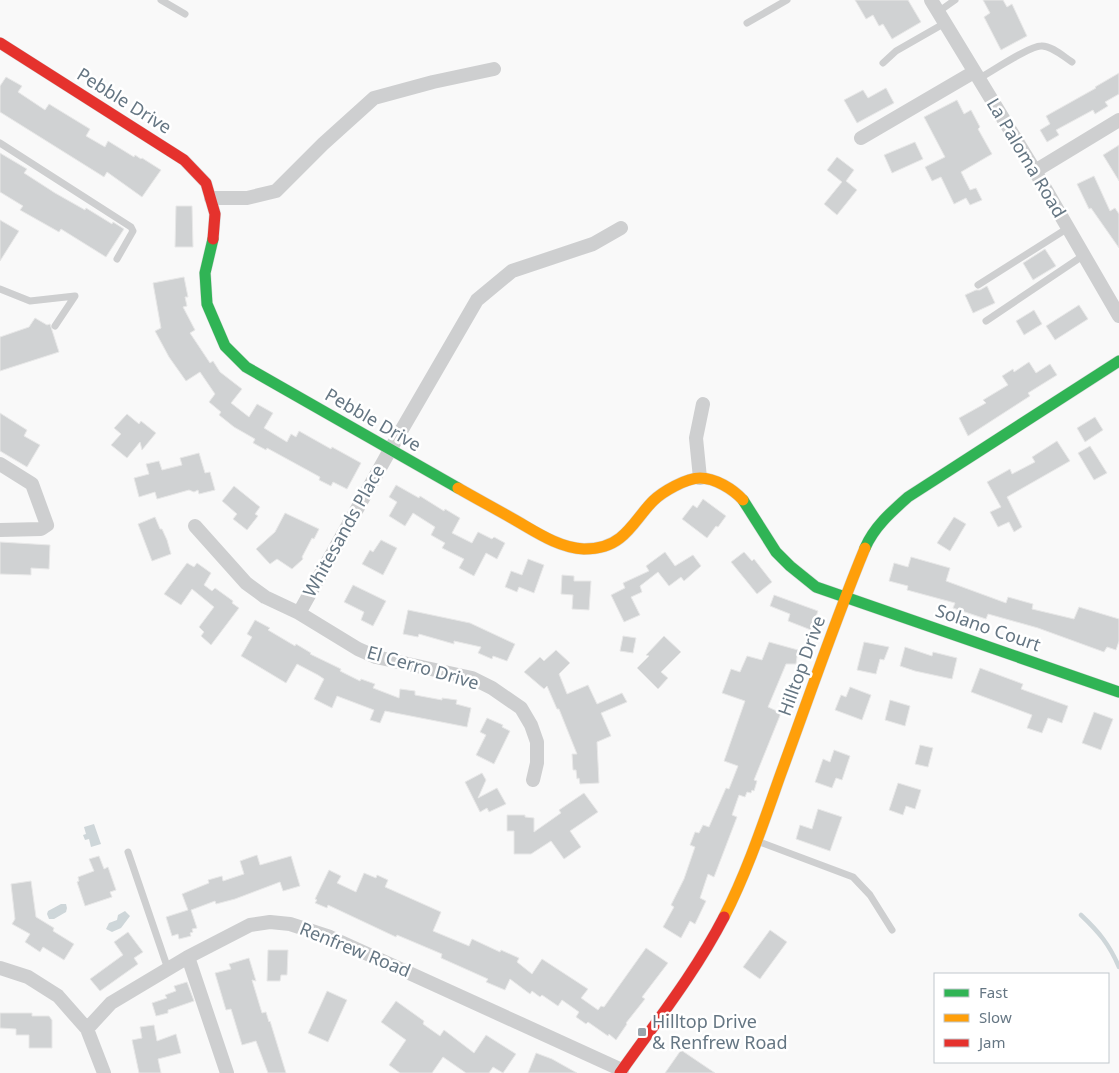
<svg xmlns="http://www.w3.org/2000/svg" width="1119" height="1073" font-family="'Noto Sans',sans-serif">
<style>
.water{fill:#ced6d9}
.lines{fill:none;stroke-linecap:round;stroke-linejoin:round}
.stream{stroke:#ced6d9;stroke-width:4.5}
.building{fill:#d0d2d3;stroke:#e8e8e8}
.fast-casing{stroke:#d5d6d7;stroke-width:12}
.slow-casing{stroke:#d5d6d7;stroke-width:12}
.jam-casing{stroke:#d5d6d7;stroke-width:12}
.lane{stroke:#cecfd0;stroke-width:7}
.street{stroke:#cecfd0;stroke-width:14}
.fast{stroke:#30b455;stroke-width:11}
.slow{stroke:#ff9f0a;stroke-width:11}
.jam{stroke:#e5322d;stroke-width:11}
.poi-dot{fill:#99a4ac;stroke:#fff;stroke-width:2}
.labels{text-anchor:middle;stroke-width:5;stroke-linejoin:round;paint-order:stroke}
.street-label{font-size:18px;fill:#657683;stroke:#fff}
.poi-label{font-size:18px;fill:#657683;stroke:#fff;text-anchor:start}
</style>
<rect width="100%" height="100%" fill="#f9f9f9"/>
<path class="water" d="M94,824L101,844L91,847L89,839L85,840L83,835L86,834L84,827Z
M61,904H66L67,908L66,912L54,919H49L47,914L48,911Z
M125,911L130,916L121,928L112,932L106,929L109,923L117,920L118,915Z"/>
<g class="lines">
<path class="stream" d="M1081,915C1099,932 1109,944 1119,967"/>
</g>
<path class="building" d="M855,0H908L921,22L892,39L883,24L879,26L873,15L866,19Z
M983,0H1003L1007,7L1012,4L1027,36L1001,50L984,17L990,13Z
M1119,73V94L1105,102L1108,106L1095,114L1093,110L1056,130L1059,135L1047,142L1040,130L1050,124L1046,116L1096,88L1095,87Z
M6,77L22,86L18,92L45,110L49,104L90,129L86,136L105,147L108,141L134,157L135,155L141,159L142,158L161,170L142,197L107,172L104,177L0,112V86Z
M886,88L894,103L857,123L844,100L863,90L868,98Z
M957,100L964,114L971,110L980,127L978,129L992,154L961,172L970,190L976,188L982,200L970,205L966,198L954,204L941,177L932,181L925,167L945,157L924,117Z
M915,142L923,159L892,173L884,155Z
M1119,145V181L1103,155Z
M0,153L27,169L24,173L55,193L85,210L86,208L112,224L113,222L124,229L106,257L61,229L59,232L20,210L23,206L0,192Z
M837,157L854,170L846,181L857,190L837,215L824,204L842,182L827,170Z
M1094,176L1110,211L1115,208L1119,214V248L1091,208L1089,209L1077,184Z
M176,206H192L193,247H175Z
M0,220L19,231L0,261Z
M1045,249L1056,266L1033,280L1023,263Z
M184,277L188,297H185L187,306L183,307L195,330L190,333L210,363L213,361L220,372L242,389L231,403L249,417L257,404L273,413L264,428L287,442L291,434L296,437L299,431L331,449L332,447L361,463L347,489L333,482L331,486L319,480L320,477L267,448L266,450L253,443L255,439L234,427L219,415L221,412L209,402L215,394L200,372L186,381L169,357L155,331L161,328L153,283Z
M987,286L995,303L973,313L965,295L976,290H980Z
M1079,305L1088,319L1055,340L1046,326Z
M1034,310L1042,324L1024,335L1016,321Z
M35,318L47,325L50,324L59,352L0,371V337L29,327Z
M1029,362L1036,373L1050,364L1057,375L1028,393L1030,396L968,436L959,418L986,403L983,400L1008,385L1002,376L1013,369L1014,372Z
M0,413L27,430L24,436L40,445L27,467L0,451Z
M127,414L139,424L141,421L156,433L142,450L140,442L127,458L111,445L121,434L114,428Z
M1095,417L1103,430L1085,442L1077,428Z
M1057,441L1070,461L1007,497L1022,527L1014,532L1009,522L998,527L990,512L1001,507L987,482L1010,469L1012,474L1035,462L1032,457Z
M1090,446L1107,473L1094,480L1078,453Z
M199,453L205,473L210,472L215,490L199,494L198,490L194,492L189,490L157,499L155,492L139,497L134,478L149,474L146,464L159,461L162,470L182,465L180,458Z
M396,485L419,498L420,496L444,511L445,509L460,518L452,533L472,543L478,532L492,539L494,537L505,543L497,559L486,553L474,576L459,568L464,559L442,548L445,543L431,535L435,527L413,513L405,526L389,516L397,502L389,497Z
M234,486L260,507L255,514L258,516L247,530L233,519L237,514L222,501Z
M703,499L726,516L718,527L716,526L707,538L682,519L693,505L697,508Z
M285,513L319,529L314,539L312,538L302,557L303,559L292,569L277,559L270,564L256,549L275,532Z
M155,517L160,529H162L167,540L171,554L152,561L138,524Z
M954,517L966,524L950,551L937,543Z
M381,540L397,548L383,575L362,564L370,550L373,552Z
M0,542L50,545L49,569L31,568V575L0,574Z
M665,552L675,566L693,555L701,566L684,581L681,577L669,586L658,572L640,586L642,592L631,597L640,615L624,622L611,595L625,588L623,583L649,571L646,566Z
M744,552L752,561L754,559L772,582L757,594L731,562Z
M911,557L950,568L946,581L1006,603L1008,597L1033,604L1032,609L1074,619L1079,607L1119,619V641L1116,650L1107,647L1104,652L1038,628L988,614L986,619L953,608L955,603L907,590L908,586L889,581L894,563L908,567Z
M528,559L544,565L534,593L519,587L517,592L505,587L511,571L522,575Z
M187,563L194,567L197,563L211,573L204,585L212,591L215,588L233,601L232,603L239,608L211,645L201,636L204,632L199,627L214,607L192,589L181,605L164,594Z
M562,575L574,576V581H591L589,610L572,609L573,595L561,594Z
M353,585L386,601L373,626L361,620L364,612L344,602Z
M774,595L818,611L811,630L788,621L790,614L770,606Z
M408,610L470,623L515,644L507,661L493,656L492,659L478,653L481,647L454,641V644L419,634L418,637L403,634Z
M255,620L270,628L268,630L295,646L296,644L311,653L310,654L341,669L340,671L360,681L361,679L375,684L373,688L399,698L400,689L415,691V695L442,700V698L457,700L456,704L471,708L467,727L385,711L380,723L370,720L374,710L337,696L332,708L314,699L324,679L318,675L297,664L286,683L241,656L252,637L247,634Z
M623,636L636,638L633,653L620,651Z
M664,636L681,652L661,672L668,678L658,689L637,668L649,656L646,655Z
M769,642L798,650L796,664H786L768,707L781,713L754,780L757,781L754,791L752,790L751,793L747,792L745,797L739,795L732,815L737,817L714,877L708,874L700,898L706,901L695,924L690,921L681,938L663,927L674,907L671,905L684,879L695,847L690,845L695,832L699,833L703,825L709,827L726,788L729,789L738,766L724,761L745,701L722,693L731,669L740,672L747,656L762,660Z
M864,642L889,647L884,660L880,659L876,674L857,670Z
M905,647L932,656L933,652L957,658L952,679L915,671L900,666Z
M556,650L570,663L559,674L567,694L588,685L597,704L622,693L627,702L601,713L611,736L597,742L599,783L580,784L579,778L577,779L576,770H573L572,754H577L559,709H557L547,686L544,689L524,672L540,657L544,661Z
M980,668L1023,684L1021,689L1068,706L1062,723L1048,718L1042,733L1027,728L1032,715L971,692Z
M850,687L871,695L862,720L835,710L841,695L846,697Z
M890,700L910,706L905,726L885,720Z
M1094,712L1113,719L1101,750L1082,743Z
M487,718L503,725L502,727L510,731L494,764L476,755L486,735L480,732Z
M920,745L933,748L928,767L915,764Z
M834,750L850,756L842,780L836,778L832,788L815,782L823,759L830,762Z
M482,773L486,780L478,798L497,788L506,804L489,812L487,808L480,812L465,782Z
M898,783L921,790L915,809L906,806L903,815L889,810Z
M584,793L598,812L570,831L581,847L564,859L551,841L531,854H514V831H507V815H525V817L534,818V832L561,813L559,810Z
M818,809L842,817L830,851L796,839L800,825L812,829Z
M257,855L260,865L291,856L300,886L283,891L280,882L235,899L216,904L215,901L191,910L197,928L192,929L193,932L190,933L191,936L179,939L178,934L172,936L166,917L188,910L182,894L209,883L208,880L222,876L223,881L244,874L240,861Z
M99,856L104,869L108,867L116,890L110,892L112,897L85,906L77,882L79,881L78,877L94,871L89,859Z
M329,870L341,876L337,883L356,892L364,873L376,878L377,875L388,880L385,887L441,912L433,931L469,946L472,939L500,952L501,950L519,958L517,962L532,974L542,959L588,989L581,998L598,1010L601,1006L604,1007L646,948L668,963L642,997L645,999L626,1023L627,1024L616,1040L609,1034L608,1036L588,1022L586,1024L576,1017L579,1012L562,1000L558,1006L542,995L540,997L532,991L530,994L510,979L505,990L486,982L488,979L441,958L442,954L397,935L396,937L328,905L327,908L315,903L317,900L315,899Z
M31,881L36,917L54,928L53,931L74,944L64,960L43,947L40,952L25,942L30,934L12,924L15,919L11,884Z
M770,930L787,942L760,979L743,967Z
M128,932L143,952L134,958L138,964L100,991L90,979L123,955L114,942Z
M268,950H288L287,975H281L280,981H267Z
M249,958L256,981L252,980L262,1013L266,1012L269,1022L270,1021L286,1073H268L256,1041L242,1045L231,1009L226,1010L215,973L231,969L229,964Z
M187,982L194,1001L168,1010V1013L156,1016L152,1003L167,998L165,995L176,991L174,986Z
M327,991L347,1000L328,1042L308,1033Z
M396,1001L424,1021L423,1024L440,1036L444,1030L474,1053L486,1035L516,1054L503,1073L493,1067L489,1073H466L443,1057L432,1073H400L389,1065L406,1040L381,1022Z
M0,1013H32V1016H49L52,1020V1048H29V1035H16V1029L0,1028Z
M154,1025L157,1041L176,1034L181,1053L158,1059L161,1073H139L132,1040L142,1038L140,1027Z
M681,1050L715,1073H665Z
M536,1053L552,1059L577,1073H528Z"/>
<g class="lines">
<defs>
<path id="fast" d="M213,239L205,273L207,304L225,346L246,367L458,488
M743,500L776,552L790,566L816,587L1119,692
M865,548C874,527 891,512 908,497L1119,361"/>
<path id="slow" d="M458,488C477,499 496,509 515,520C536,532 559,548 584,549C597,549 610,546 620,538C633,528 641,513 653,501C662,492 686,478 700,478C715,478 733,489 743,500
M724,917C747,872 763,824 780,776C808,700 834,623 865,548"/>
<path id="jam" d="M0,43L184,160L206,183L215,214L213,239
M620,1073C656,1022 695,973 724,917"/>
</defs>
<use href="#fast" class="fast-casing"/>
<use href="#slow" class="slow-casing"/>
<use href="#jam" class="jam-casing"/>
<path class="lane" d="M161,0L185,14
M938,12L955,0
M747,23L787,0
M883,63L896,51L945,23
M978,79C991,72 1029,46 1041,46C1051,45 1064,57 1072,62
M0,143L131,227L133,231L117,259
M978,285L1068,228
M0,289L30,301L75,296L55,326
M986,321L1084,255
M757,841L853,877L870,895L892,930
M128,852L168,969"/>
<path class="street" d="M931,0L1035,171L1119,316
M861,138L974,72
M1035,171L1119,120
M211,198H247L276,191L323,144L374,98L433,82L494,69
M0,464L32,484L47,525L41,529L0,530
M700,478L696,438L703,404
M195,526L246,583L265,597L299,613L358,649L376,657L472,678L492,688L521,708L531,725L537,742V763L533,780
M299,613L390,450L477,300L512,271L593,244L621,228
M188,957L227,1073
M0,968L28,977L58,996L87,1029L104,1073
M87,1029L111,1003L188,957L250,925L270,922L290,924L330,937L622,1070"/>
<use href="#fast" class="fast"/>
<use href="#slow" class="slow"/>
<use href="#jam" class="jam"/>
</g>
<rect class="poi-dot" x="637" y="1027" width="10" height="10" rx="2.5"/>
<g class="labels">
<g class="street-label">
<text transform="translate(124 101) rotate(32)" y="6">Pebble Drive</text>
<text transform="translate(1026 158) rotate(59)" y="6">La Paloma Road</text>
<text transform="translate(373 420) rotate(30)" y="6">Pebble Drive</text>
<text transform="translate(344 531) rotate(-61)" y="6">Whitesands Place</text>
<text transform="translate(988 628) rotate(19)" y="6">Solano Court</text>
<text transform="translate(802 666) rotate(-70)" y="6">Hilltop Drive</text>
<text transform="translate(423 668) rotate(16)" y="6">El Cerro Drive</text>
<text transform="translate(355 950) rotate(22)" y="6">Renfrew Road</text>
</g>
<g class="poi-label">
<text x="652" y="1028">Hilltop Drive<tspan x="652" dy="21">&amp; Renfrew Road</tspan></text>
</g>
</g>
<rect x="934" y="973" width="175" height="90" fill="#ffffff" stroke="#c1c8cd"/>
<rect x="944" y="989" width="25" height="8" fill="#30b455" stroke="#c1c8cd"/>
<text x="979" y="998" font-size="15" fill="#657683">Fast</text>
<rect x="944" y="1014" width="25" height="8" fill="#ff9f0a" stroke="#c1c8cd"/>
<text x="979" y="1023" font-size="15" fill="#657683">Slow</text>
<rect x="944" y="1039" width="25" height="8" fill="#e5322d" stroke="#c1c8cd"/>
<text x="979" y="1048" font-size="15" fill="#657683">Jam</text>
</svg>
